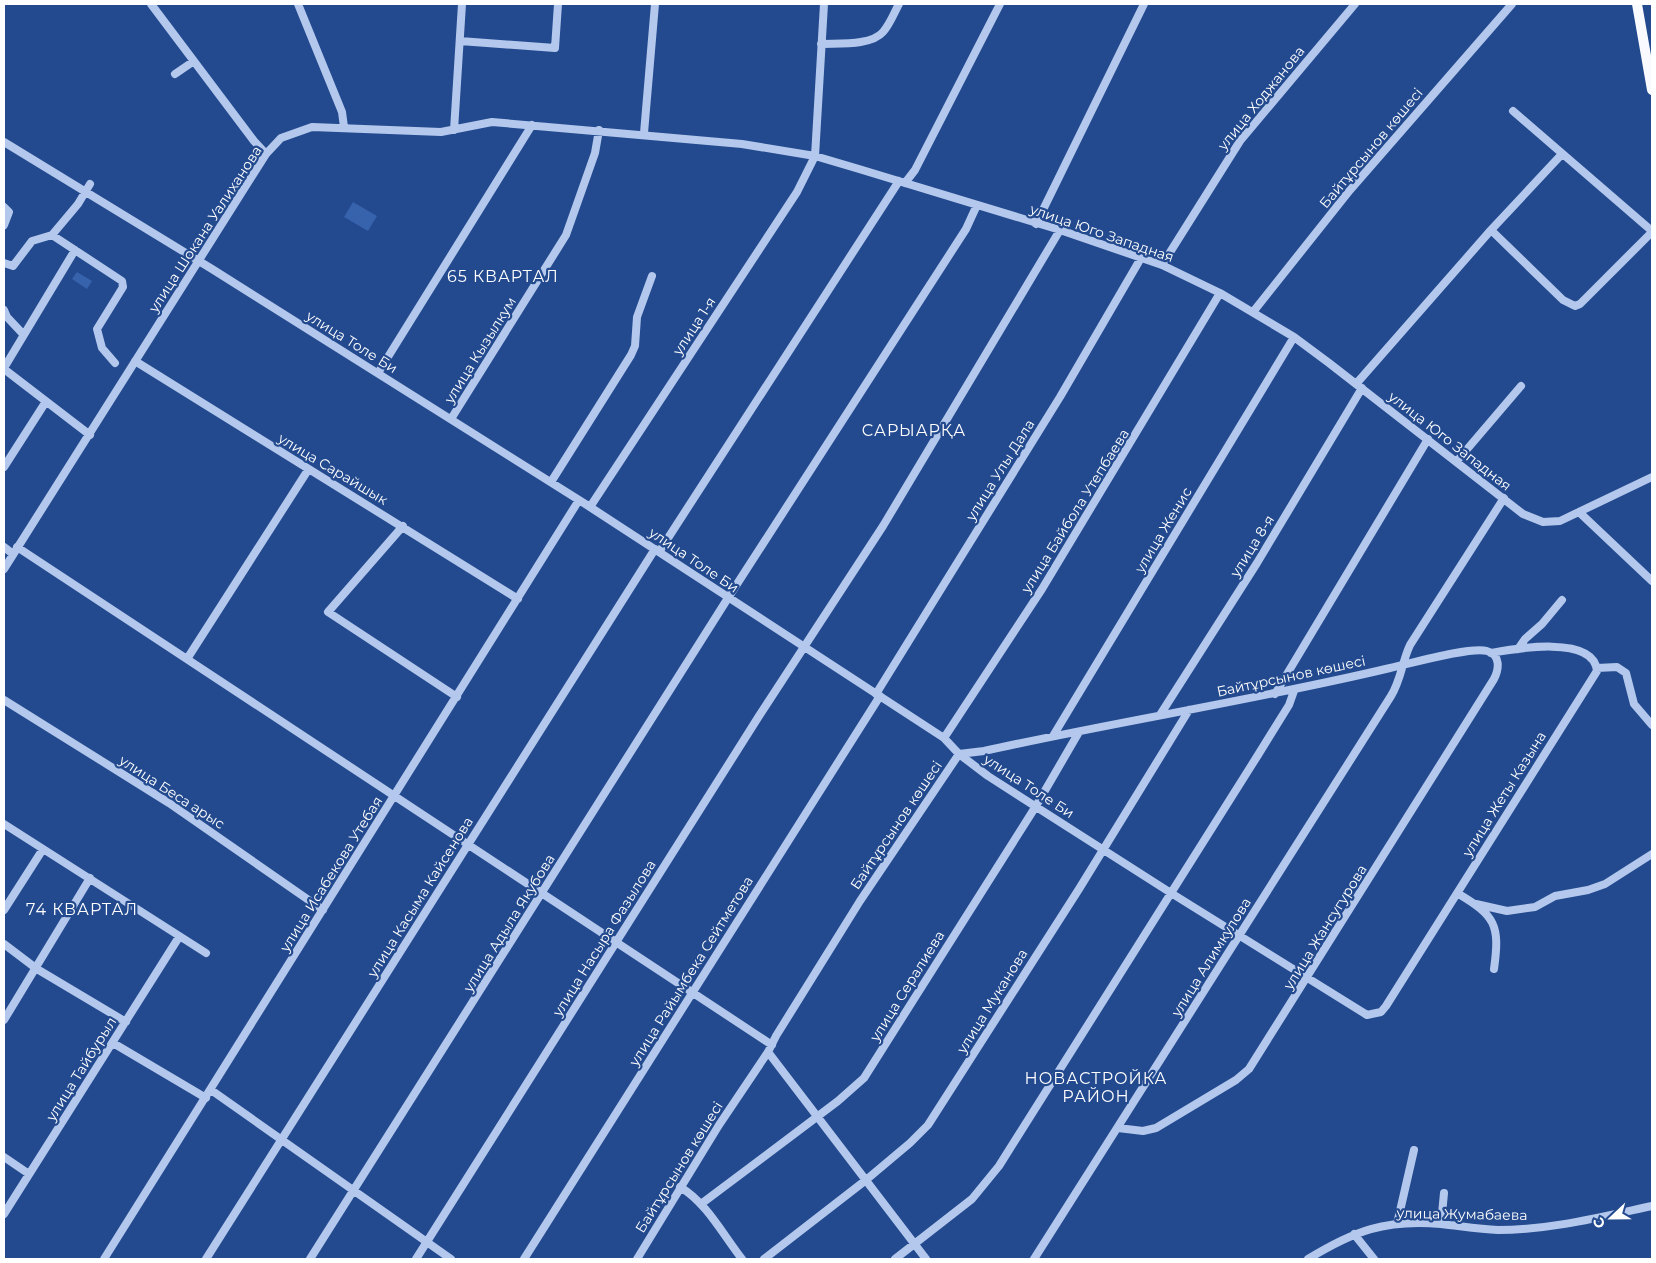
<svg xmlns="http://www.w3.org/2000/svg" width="1656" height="1263" font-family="Montserrat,sans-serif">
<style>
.green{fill:#3762ac}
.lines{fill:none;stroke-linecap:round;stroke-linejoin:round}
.minor{stroke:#b3c8ec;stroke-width:8}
.major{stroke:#f8faff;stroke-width:10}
.labels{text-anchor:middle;stroke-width:4.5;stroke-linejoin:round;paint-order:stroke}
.street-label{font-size:14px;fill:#fff;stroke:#234a8f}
.quarter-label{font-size:16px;letter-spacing:1px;fill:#fff;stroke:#234a8f}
</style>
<rect width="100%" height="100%" fill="#234a8f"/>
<path class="green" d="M353,202L377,216L368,231L344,217Z
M77,272L92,281L87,289L72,279Z"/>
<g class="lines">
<path class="minor" d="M151,4L254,141L266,154
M298,4L342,112L344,127
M460,41L555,48L558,4
M821,44C838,43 871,46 883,32C890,24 894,13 899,4
M175,74L194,61
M1513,111L1652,231
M454,130L462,4
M644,133L655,4
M4,142L212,269L590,507L944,738L959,754L988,776L1171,893L1367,1015L1381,1012L1386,1006L1597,671C1594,634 1513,649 1491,653
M905,183L915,170L1000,4
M4,207L9,212L4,225
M1036,224L1144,4
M1491,230L1563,300L1575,306L1580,304L1652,232
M52,235L122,281L123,287L97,329L102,348L115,363
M4,263L13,266L32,241L52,235L78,204L90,184
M1162,265L1240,141L1355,4
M4,310L7,317L23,334
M1253,312L1350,190L1512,4
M135,361L518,599
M4,368L75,250
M4,369L90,435
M378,373L532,125
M1356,384L1491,230L1562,154
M451,419L566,235L595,153L599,130
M1457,461L1521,386
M4,467L45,403
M551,482L631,355L635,346L637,317L652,276
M590,507L797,192L815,156L824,4
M1579,512L1652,581
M403,526L328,612L457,697
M4,547L13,554
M17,547L772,1045
M659,552L899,181
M4,569L266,154L281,138L312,127L441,132L492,122L742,144L815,156L859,169L1060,230L1162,265L1220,293L1294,337L1329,363L1523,514L1543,522L1560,521L1652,477
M1518,649L1525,639L1542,624L1562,600
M187,659L308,470
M1597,668L1617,667L1626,673L1634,704L1652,725
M876,694L1060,397L1141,258
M1275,694L1428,439
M4,700L169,803L323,910
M1160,715L1257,563L1362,388
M1053,736L1294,337
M944,738L1042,589L1220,293
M4,824L206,953
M1457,893C1496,916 1500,925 1494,969
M1476,904L1507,911L1535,907L1555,896L1588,890L1605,884L1652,854
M4,910L43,849
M4,944L37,969L126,1022
M4,1020L90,878
M113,1043L206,1098
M768,1052L926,1259
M211,1090L451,1259
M4,1157L29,1174
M680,1187C707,1203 723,1235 742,1259
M701,1204L838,1101L864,1078L1036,806L1079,732
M4,1214L179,937
M1397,1224L1414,1150
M1441,1224L1444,1193
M1354,1234L1374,1259
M104,1259L579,500
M206,1259L655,549
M310,1259L728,598L915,308L966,229L977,205
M416,1259L759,716L883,526L1060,230
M524,1259L880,696
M637,1259L719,1125L768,1052L776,1036L860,901L959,754L984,751C1119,721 1256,700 1390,668C1409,664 1471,646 1487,651C1501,655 1499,669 1494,679L1249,1069L1236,1080L1156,1128L1143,1131L1118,1128
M764,1259L866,1180L910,1143L928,1125L1079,889L1189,710
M895,1259L972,1199L999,1166L1258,755L1289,705L1294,691
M1034,1259L1391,696C1401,680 1402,662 1410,645L1504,498
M1308,1259C1354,1231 1385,1219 1441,1224C1460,1226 1479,1229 1498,1230C1550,1230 1601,1217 1652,1206"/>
<path class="major" d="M1637,4L1652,90"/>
</g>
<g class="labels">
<g class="street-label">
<text transform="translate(1261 98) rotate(-51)" y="5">улица Ходжанова</text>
<text transform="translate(1371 148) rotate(-50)" y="5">Байтұрсынов көшесі</text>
<text transform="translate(205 229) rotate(-57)" y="5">улица Шокана Уалиханова</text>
<text transform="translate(1102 233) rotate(19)" y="5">улица Юго Западная</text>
<text transform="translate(694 326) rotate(-57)" y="5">улица 1-я</text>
<text transform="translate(352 342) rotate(32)" y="5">улица Толе Би</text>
<text transform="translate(480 350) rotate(-58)" y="5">улица Кызылкум</text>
<text transform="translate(1450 441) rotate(38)" y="5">улица Юго Западная</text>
<text transform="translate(333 469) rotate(31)" y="5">улица Сарайшык</text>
<text transform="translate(1000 470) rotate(-58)" y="5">улица Улы Дала</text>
<text transform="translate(1075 511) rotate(-58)" y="5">улица Байбола Утепбаева</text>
<text transform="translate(1163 530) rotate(-59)" y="5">улица Женис</text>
<text transform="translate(1252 546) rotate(-58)" y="5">улица 8-я</text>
<text transform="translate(694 560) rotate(34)" y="5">улица Толе Би</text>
<text transform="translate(1291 676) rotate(-12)" y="5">Байтұрсынов көшесі</text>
<text transform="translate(1029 786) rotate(33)" y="5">улица Толе Би</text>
<text transform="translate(172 792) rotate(33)" y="5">улица Беса арыс</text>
<text transform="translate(1504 794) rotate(-58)" y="5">улица Жеты Казына</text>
<text transform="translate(896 825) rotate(-56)" y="5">Байтұрсынов көшесі</text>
<text transform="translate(331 874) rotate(-58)" y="5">улица Исабекова Утебая</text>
<text transform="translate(420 897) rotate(-58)" y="5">улица Касыма Кайсенова</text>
<text transform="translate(509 923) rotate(-58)" y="5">улица Адыла Якубова</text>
<text transform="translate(1325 927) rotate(-58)" y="5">улица Жансугурова</text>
<text transform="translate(604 938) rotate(-58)" y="5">улица Насыра Фазылова</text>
<text transform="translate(1211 957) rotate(-58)" y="5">улица Алимкулова</text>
<text transform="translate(691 971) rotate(-58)" y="5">улица Райымбека Сейтметова</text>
<text transform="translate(907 986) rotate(-58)" y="5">улица Сералиева</text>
<text transform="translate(992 1001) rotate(-58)" y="5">улица Муканова</text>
<text transform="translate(81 1069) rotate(-58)" y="5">улица Тайбурыл</text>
<text transform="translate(679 1167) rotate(-58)" y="5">Байтұрсынов көшесі</text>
<text transform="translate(1462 1214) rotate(1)" y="5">улица Жумабаева</text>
</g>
<g class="quarter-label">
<text x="503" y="282">65 КВАРТАЛ</text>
<text x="914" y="436">САРЫАРҚА</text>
<text x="82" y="915">74 КВАРТАЛ</text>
<text x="1096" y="1084">НОВАСТРОЙКА<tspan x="1096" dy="18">РАЙОН</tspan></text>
</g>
</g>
<rect width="1656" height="1263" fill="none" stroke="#ffffff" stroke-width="10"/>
<g transform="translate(1611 1218) rotate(248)" stroke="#234a8f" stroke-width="4" paint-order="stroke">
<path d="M0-4L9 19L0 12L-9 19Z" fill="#ffffff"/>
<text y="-8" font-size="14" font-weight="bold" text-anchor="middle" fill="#ffffff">С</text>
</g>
</svg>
